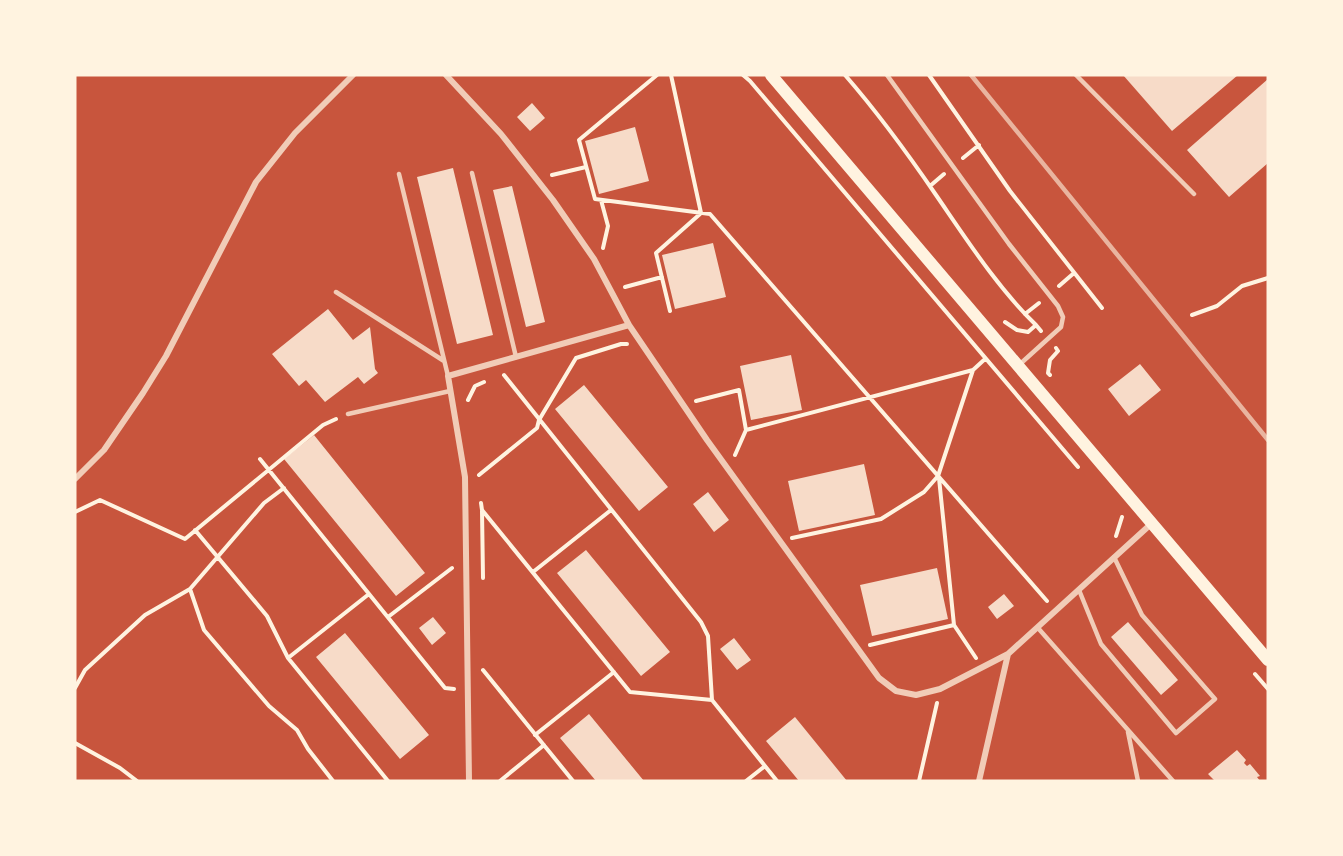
<svg xmlns="http://www.w3.org/2000/svg" width="1343" height="856" font-family="'PT Sans',sans-serif">
<style>
.building{fill:#f7dbc8}
.lines{fill:none;stroke-linecap:round;stroke-linejoin:round}
.path{stroke:#fff3e0;stroke-width:4}
.service{stroke:#f1ccb7;stroke-width:4.5}
.minor{stroke:#f1ccb7;stroke-width:6}
.secondary{stroke:#fff3e0;stroke-width:12}
.rail{stroke:#e9b49f;stroke-width:4.5}
</style>
<rect width="100%" height="100%" fill="#c8553d"/>
<path class="building" d="M1123,75H1238L1172,131Z
M1268,79V163L1229,197L1187,150Z
M532,103L545,118L530,131L517,117Z
M635,127L649,181L599,194L585,141Z
M453,168L493,335L457,344L417,177Z
M512,186L545,322L526,327L493,190Z
M713,243L726,297L675,309L662,255Z
M328,309L353,340L370,327L375,369L378,373L364,384L358,377L325,402L306,380L299,386L272,354Z
M791,355L802,410L751,420L740,366Z
M1140,364L1161,390L1129,416L1108,389Z
M584,385L668,487L639,511L555,409Z
M314,435L425,573L396,596L284,459Z
M864,464L875,515L799,531L788,481Z
M708,492L729,520L714,532L693,504Z
M586,550L670,652L641,676L557,573Z
M937,568L948,619L872,636L860,585Z
M1004,594L1014,606L997,619L988,607Z
M433,617L446,633L432,645L419,628Z
M1128,622L1178,680L1161,695L1111,637Z
M345,633L429,735L400,759L316,657Z
M734,638L751,660L737,670L720,649Z
M589,714L644,781H596L560,738Z
M795,717L847,781H799L766,741Z
M1237,750L1246,760L1244,763L1247,766L1250,764L1260,776L1257,777L1260,781H1215L1208,774Z"/>
<g class="lines">
<path class="path" d="M657,75L579,140L595,199L710,214L1047,601
M671,75L701,213
M743,75L750,81L1078,467
M845,75C878,113 908,154 936,195C967,240 997,287 1036,325
M929,75L1010,191L1102,308
M963,158L979,145
M552,175L586,167
M930,186L944,174
M601,200L608,226L603,248
M1059,286L1074,273
M625,287L662,277
M670,311L656,253L700,214
M1025,314L1039,303
M1192,315L1217,306L1242,286L1268,278
M1005,322L1017,330L1028,332L1036,325L1041,331
M504,375L701,622L708,636L712,700L777,781
M1050,375L1048,373L1050,360L1058,351L1056,348
M468,400L475,386L484,382
M696,401L739,390L746,430
M735,455L746,430L973,370L985,359
M260,459L445,688L454,689
M479,475L537,428L539,420L576,358L621,344H627
M939,478L954,625L976,658
M284,488L264,503L190,589L204,630L269,706L297,730L308,749L333,781
M481,503L482,510L630,692L712,700
M482,511L483,578
M75,512L100,500L185,539L323,425L336,419
M195,530L267,616L288,658L388,781
M1116,536L1122,517
M792,538L881,519L924,492L938,476L973,370
M533,572L611,510
M388,617L452,568
M870,645L954,625
M288,658L369,594
M483,670L573,781
M1255,674L1268,689
M75,688L85,670L145,615L190,589
M535,735L614,672
M75,743L120,768L137,781
M500,781L544,745
M746,781L765,766
M919,781L937,703"/>
<path class="service" d="M887,75L1009,244L1058,306L1063,317L1061,327L1019,365
M1076,75L1194,194
M472,173L516,357
M399,174L448,376
M336,292L444,361
M348,414L450,391
M1079,590L1101,644L1176,733L1215,699L1142,615L1114,557
M1038,628L1173,781
M1128,732L1138,781"/>
<path class="minor" d="M446,75L501,134L553,200L594,259L629,325L707,440L879,678L896,691L916,695L940,689L1008,654L1151,524
M75,479L104,450L143,393L166,356L256,182L295,133L353,75
M469,781L465,477L448,376L629,325
M979,781L1008,654"/>
<path class="secondary" d="M771,75L1268,660"/>
<path class="rail" d="M971,75L1268,440"/>
</g>
<rect width="1343" height="856" fill="none" stroke="#fff3e0" stroke-width="153"/>
</svg>
